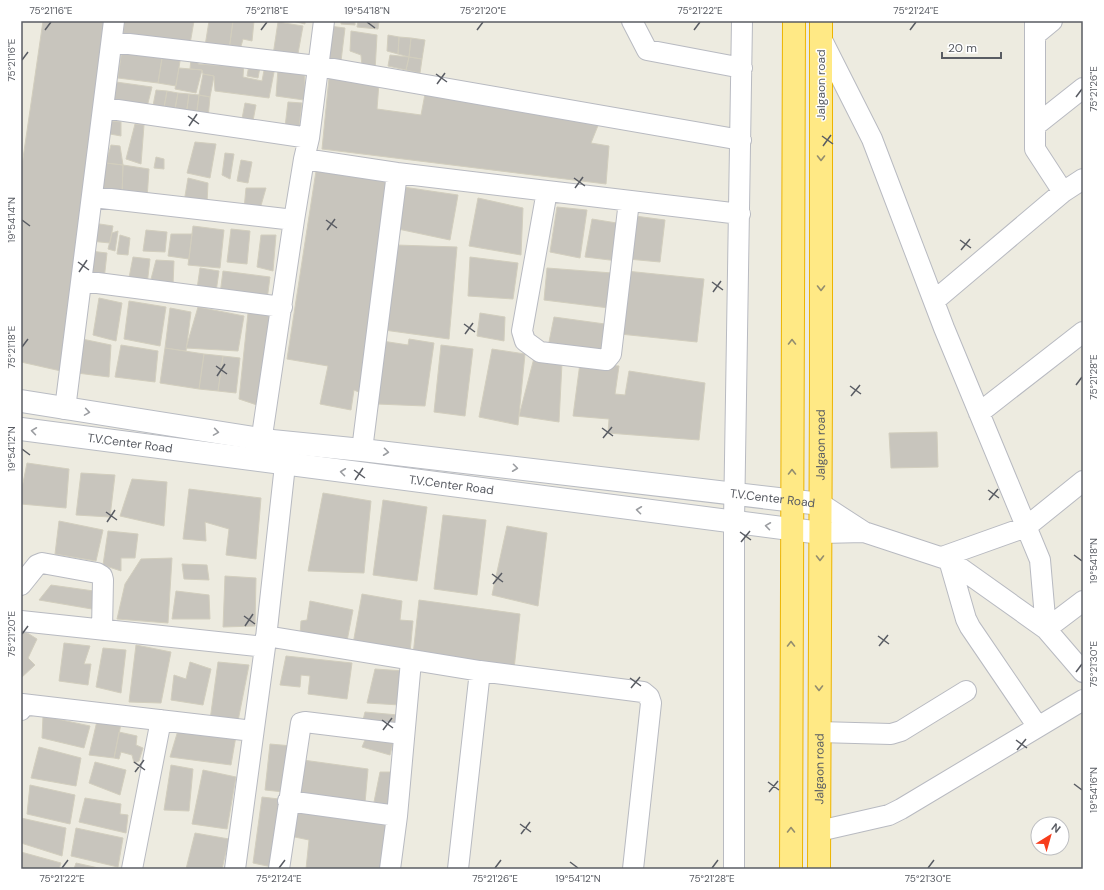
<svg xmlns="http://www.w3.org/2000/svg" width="1104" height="890" font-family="'DM Sans',sans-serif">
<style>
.building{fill:#c8c5bd;stroke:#d2cebe}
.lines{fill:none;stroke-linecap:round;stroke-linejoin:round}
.street-casing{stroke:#b8bac1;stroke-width:22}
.secondary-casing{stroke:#b9bcc3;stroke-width:24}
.highway-casing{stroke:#edb400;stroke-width:24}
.street{stroke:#fff;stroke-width:20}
.secondary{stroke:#fff;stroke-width:22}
.highway{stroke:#ffe985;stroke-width:22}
.oneway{stroke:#938d6f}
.oneway2{stroke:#9b9da1}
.ticks{fill:none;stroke:#595c63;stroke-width:1.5}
.labels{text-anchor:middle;stroke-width:3;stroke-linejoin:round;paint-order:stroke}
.street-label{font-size:12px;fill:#595c63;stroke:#fff}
.neatline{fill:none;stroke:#595c63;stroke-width:1.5}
.ticks-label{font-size:10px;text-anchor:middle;fill:#595c63}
</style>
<rect width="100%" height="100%" fill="#edebe0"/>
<path class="building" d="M43,21H106L61,371L21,362V172Z
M125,21H194L190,44L122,38Z
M209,21H233L229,50L205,46Z
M233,21H254L252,41L243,39L240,50H229Z
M293,21H305V24Z
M341,21H355V25L341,24Z
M358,21H379L378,29L357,27Z
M278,22L303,26L297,59L273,55Z
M329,26L345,28L341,61L326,60Z
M351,31L377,35L375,71L362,67L361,55L350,51Z
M388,35L399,37L398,54L387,51Z
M399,37L411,38L409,57L398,54Z
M411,38L425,40L422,59L409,57Z
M122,49L163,52L158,83L118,78Z
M163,52L181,55L176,86L158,83Z
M390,55L409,57L406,70L388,66Z
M409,57L422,59L420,73L406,70Z
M191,59H199L198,64L226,66V61L244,62L243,77L262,81L265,65L275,67L269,98L215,91L214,76L203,74L202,70L190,69Z
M249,65L260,67L258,78L247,76Z
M179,68L202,70L196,93L175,89Z
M278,69L305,71L304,100L276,96Z
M203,74L214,76L210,97L199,95Z
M329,78L379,83L377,109L421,115L425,94L599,123L591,143L609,146L606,184L322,149Z
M116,82L152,87L147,107L114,104Z
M156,90L167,91L163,113L152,111Z
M167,91L178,93L174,114L163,113Z
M178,93L189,94L186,116L174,114Z
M189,94L199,95L196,118L186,116Z
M199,95L210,97L208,118H196Z
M288,102L302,103L299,128L285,127Z
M245,103L256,105L252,126L241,124Z
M111,121L121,122V136L110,134Z
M135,124L144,125L141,164L126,159Z
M195,142L216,144L210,178L187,173Z
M111,145L120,146L123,165L106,163Z
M225,153L234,154L230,179L222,175Z
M156,157L164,159V169L154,168Z
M241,160L252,162L248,183L237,181Z
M106,163L123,165L122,195L102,193Z
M123,165L149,169L147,199L122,195Z
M316,171L387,180L361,393L354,390L351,410L320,404L328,366L287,359Z
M188,178L208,183L207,203L184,202Z
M403,187L458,195L450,240L398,229Z
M246,188H266L260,209H244Z
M478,198L523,208L521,255L469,246Z
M557,207L587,210L580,258L550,252Z
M635,216L665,220L660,262L628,259Z
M592,219L623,224L618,261L585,257Z
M93,223L113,226L110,243L90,241Z
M193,226L224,230L220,268L188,265Z
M231,229L250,231L247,264L227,262Z
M146,230L167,232L165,252L143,251Z
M118,231L115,251L108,249L112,233Z
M171,234H192L189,259L168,256Z
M120,235L130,238L128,255L117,254Z
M261,235H276L273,271L257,267Z
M396,245L457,247L449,339L384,330Z
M90,251L107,253L104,280L88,278Z
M133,257L150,259L147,285L128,283Z
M470,257L518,263L513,299L468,296Z
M156,260L174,261L173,285L150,283Z
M200,268L219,271L216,292L197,289Z
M547,268L612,273L609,308L544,300Z
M223,271L270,277L267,300L220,294Z
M626,271L704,279L697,342L620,334Z
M99,298L122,303L116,341L93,335Z
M129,301L166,307L160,346L124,339Z
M198,307L244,316L238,351L186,348Z
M170,308L191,312L186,351L165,348Z
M248,313L272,315L260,406L239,399Z
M480,313L505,317L504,341L477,336Z
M554,317L605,324L601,354L548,347Z
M82,339L111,345L109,377L77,373Z
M409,339L434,343L425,406L377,404L382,341L408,345Z
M121,345L158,351L155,382L115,377Z
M441,345L473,349L465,416L434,412Z
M165,348L204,354L199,389L160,383Z
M492,349L525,354L518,425L479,417Z
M204,354L223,356L218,391L199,389Z
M223,356L240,358L236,393L218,391Z
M534,358L562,363L559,422L519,416Z
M580,363L619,366L615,394L625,395L629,371L705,383L699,440L608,433L609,419L573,416Z
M937,432L938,467L891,468L889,433Z
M27,463L69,469L66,508L21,504V493Z
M81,473L115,475L110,517L76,515Z
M132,479L167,482L164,526L120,516Z
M189,489L261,498L256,559L226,555L229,529L205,522L206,541L183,539Z
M323,493L371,501L364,573L308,571Z
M383,500L427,507L417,581L373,575Z
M443,515L486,520L477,595L434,589Z
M59,521L103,530L96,561L55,554Z
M507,526L547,533L538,606L492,595Z
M108,531L138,534L135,558H121V571L103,565Z
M172,558L168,623L117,619L125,584L141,559Z
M182,564L207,565L209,580L184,579Z
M225,576L256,578L255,626L223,627Z
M51,585L94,591L92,609L39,600Z
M176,591L209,595L210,619H172Z
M362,594L402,601L400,620L413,621L410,652L353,644Z
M419,600L520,614L514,669L413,655Z
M310,601L353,610L347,641L300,635L301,621L307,620Z
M21,629L37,639L28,658L35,665L21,678Z
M64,643L90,646L84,664H91L88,685L59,681Z
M136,645L171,652L161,703L129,702Z
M103,648L126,650L121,693L96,687Z
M286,656L352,663L347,699L308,694L310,676L301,675L300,687L280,685Z
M190,662L211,669L203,705L171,700L174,675L186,679Z
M218,662L249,665L238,721L210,720Z
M375,669L404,671L400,705L367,703Z
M365,712L398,715V729L362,724Z
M43,716L90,726L84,748L42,738Z
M97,721L121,724L114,758L89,755Z
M179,727L236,736L231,765L170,757Z
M119,732L137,736L136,745L143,748L139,761L134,763L132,755L121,752L119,759L114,758Z
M365,740L393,743L390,755L362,747Z
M270,744L292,746L284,792L265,790Z
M39,747L81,758L76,786L31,778Z
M303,760L368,769L365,803L298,795Z
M95,762L126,770L120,795L89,783Z
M171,765L193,769L189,811L164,810Z
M203,770L236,777L227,829L192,824Z
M380,772H392L388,805L374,802Z
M30,785L75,795L70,824L27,814Z
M262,797L279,799L272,867L253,863Z
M85,798L121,804L120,814L128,815L126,833L79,822Z
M295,808L389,821L381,869H306L309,840L290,836Z
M21,818L66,828L62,856L21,843Z
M76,828L123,838L118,867L71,856Z
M195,833L229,839L222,869H186Z
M21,852L61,863L59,869H21Z
M76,863L103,869H74Z"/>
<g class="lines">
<defs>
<path id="street" d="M632,21L647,50L742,68
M1035,35L1052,21
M821,38L872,139L944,328L1040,560L1046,629
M112,42L317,66L741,140
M104,108L309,138
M1035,126L1083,88
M304,159L397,173L740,214
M547,191L522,331L525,341L540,352L606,360L611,354L629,201
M1063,192L1083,179
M93,197L294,220
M82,281L282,307
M934,301L1063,192L1035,149V21
M65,409L114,21
M979,413L1083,332
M362,450L397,173
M259,456L294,220L304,159L309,138L324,21
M821,504L864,532L949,560L1046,629L1083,672
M821,533L864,532
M942,557L1026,527L1083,481
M949,560L966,619L970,627L1038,727
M21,585L37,565L42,563L97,573L102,576L103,580L102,630
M21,621L265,647
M1046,629L1083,601
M266,636L480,671L643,692L649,697L651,703L633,869
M21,710L22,704L253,731
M819,732L891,734L901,731L966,691
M288,801L397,816
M819,831L889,815L901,809L1083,700
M132,869L161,720
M235,869L265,647L285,465L283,448
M279,869L301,723L305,722L403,734
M390,869L397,816L411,661
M458,869L480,671
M734,869V522L742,21"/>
<g id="secondary">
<path id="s1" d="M21,401L272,441L362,450L821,504"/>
<path id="s2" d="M21,429L821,533"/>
</g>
<g id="highway">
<path d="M791,869L794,21"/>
<path id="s3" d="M819,869L821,387V21"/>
</g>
</defs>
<use href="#street" class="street-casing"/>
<use href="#secondary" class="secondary-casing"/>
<use href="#highway" class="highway-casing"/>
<use href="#street" class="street"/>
<use href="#secondary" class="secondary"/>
<use href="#highway" class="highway"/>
</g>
<defs><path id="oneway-chevron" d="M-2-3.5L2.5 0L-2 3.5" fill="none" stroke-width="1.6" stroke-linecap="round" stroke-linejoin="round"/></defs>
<g class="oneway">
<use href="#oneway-chevron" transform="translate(821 158) rotate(90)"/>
<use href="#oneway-chevron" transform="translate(821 288) rotate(90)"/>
<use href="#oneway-chevron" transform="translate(792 342) rotate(-90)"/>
<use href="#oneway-chevron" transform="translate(792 472) rotate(-90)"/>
<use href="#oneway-chevron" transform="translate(820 558) rotate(90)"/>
<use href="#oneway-chevron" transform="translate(791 644) rotate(-90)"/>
<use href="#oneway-chevron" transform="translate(819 688) rotate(90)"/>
<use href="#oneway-chevron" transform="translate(791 830) rotate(-90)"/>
</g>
<g class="oneway2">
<use href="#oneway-chevron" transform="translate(87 412) rotate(9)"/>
<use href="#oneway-chevron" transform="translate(34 431) rotate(-172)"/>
<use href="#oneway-chevron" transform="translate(216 432) rotate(9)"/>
<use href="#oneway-chevron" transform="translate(386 452) rotate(7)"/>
<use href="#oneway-chevron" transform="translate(515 468) rotate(7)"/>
<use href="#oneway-chevron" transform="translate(343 472) rotate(-173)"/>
<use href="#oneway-chevron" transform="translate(639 510) rotate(-173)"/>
<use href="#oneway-chevron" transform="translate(768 526) rotate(-172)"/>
</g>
<path class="ticks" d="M367,22L375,28M45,30L51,22M261,30L267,22M477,30L483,22M694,30L700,22M910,30L916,22M22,60L28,52M436,74L447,82M437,84L445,73M1076,97L1082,89M188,116L199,124M189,126L197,114M822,136L833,144M823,146L831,135M574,178L585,186M575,188L583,177M22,220L30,226M326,220L337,228M327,230L335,219M960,240L971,248M961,250L970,239M78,262L89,270M79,272L87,260M712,282L723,290M713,292L721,281M464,324L475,332M465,334L473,323M22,347L28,339M216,366L227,374M217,376L225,364M1076,385L1082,377M850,386L861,394M851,396L860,385M602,428L613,436M603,438L612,427M22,449L30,455M354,470L365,478M355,480L363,468M988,490L999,498M989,500L998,489M106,512L117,520M107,522L115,510M740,532L751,540M741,542L750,531M1074,555L1082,561M492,574L503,582M493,584L502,573M244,616L255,624M245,626L253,614M22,634L28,626M878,636L889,644M879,646L888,635M1076,672L1082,664M630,678L641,686M631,688L640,677M382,720L393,728M383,730L392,718M1016,740L1027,748M1017,750L1026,739M134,762L145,770M135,772L144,760M768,782L779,790M1074,784L1082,790M769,792L778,781M520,824L531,832M521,834L530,822M570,862L578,868M62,868L68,860M279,868L285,860M495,868L501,860M712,868L718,860M928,868L934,860"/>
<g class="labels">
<g class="street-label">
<text transform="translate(821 85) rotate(-90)" y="4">Jalgaon road</text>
<text dy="4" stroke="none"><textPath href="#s2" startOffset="110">T.V.Center Road</textPath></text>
<text dy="4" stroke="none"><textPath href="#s3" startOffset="424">Jalgaon road</textPath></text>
<text dy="4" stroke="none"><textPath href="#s2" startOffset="434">T.V.Center Road</textPath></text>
<text dy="4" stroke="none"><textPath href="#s1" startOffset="758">T.V.Center Road</textPath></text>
<text dy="4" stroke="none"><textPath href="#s3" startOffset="100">Jalgaon road</textPath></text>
</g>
</g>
<rect width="1104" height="890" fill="none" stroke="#ffffff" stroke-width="44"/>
<g transform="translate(1050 836) rotate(37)"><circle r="19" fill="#ffffff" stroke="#bdbec1"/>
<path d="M0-3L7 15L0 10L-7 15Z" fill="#f73d1c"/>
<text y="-6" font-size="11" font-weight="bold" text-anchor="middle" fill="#595c63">N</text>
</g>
<path d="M942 52v6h59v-6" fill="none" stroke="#595c63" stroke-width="2"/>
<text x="948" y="52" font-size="12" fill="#595c63" stroke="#ffffff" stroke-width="3" paint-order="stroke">20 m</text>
<rect x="22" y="22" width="1060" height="846" class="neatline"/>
<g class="ticks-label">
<text x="51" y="14">75°21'16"E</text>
<text x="267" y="14">75°21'18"E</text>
<text x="367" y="14">19°54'18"N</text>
<text x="483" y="14">75°21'20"E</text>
<text x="700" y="14">75°21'22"E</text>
<text x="916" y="14">75°21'24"E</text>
<text transform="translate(11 60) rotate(-90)" y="4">75°21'16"E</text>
<text transform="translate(1093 89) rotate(-90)" y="4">75°21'26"E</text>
<text transform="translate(11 220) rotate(-90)" y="4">19°54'14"N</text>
<text transform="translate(11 347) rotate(-90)" y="4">75°21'18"E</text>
<text transform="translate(1093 377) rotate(-90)" y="4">75°21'28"E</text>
<text transform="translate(11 449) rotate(-90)" y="4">19°54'12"N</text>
<text transform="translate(1093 561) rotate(-90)" y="4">19°54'18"N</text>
<text transform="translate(11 634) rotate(-90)" y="4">75°21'20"E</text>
<text transform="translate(1093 664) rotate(-90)" y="4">75°21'30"E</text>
<text transform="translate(1093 790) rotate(-90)" y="4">19°54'16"N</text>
<text x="62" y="882">75°21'22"E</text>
<text x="279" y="882">75°21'24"E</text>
<text x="495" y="882">75°21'26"E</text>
<text x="578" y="882">19°54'12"N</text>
<text x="712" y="882">75°21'28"E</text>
<text x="928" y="882">75°21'30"E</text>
</g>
</svg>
